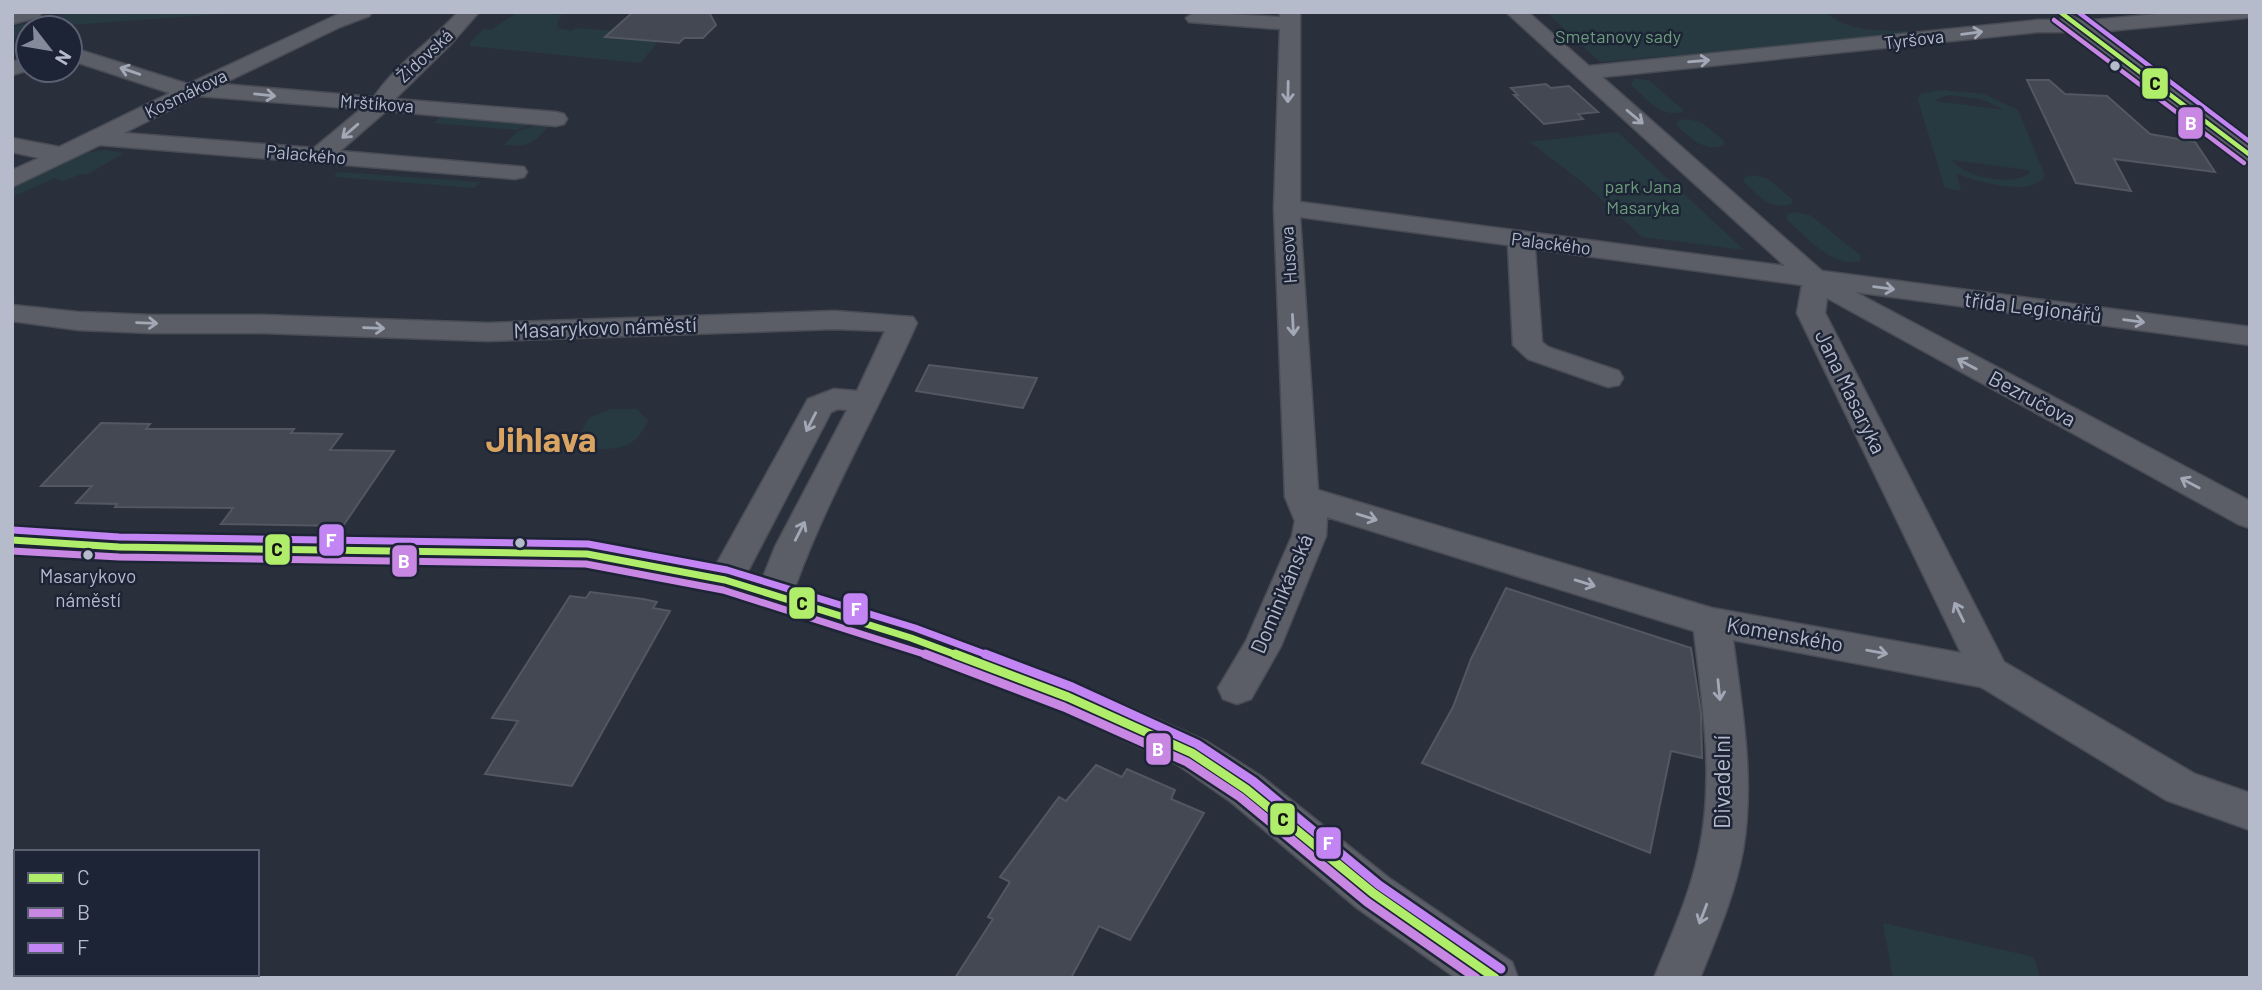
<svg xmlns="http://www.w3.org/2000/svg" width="2262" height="990" font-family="Barlow,sans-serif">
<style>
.green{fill:#273a41;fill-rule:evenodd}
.building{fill:#434852;stroke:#525761;stroke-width:2}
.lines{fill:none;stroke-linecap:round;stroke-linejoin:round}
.street-casing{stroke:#494c55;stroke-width:3}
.secondary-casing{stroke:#494c55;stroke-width:3}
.street{fill:#5b5e67;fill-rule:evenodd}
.secondary{fill:#595d66;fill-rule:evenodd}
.bus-1-far2-casing{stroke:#1d2435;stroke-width:8}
.bus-1-far1-casing{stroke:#1d2435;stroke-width:12}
.bus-1-casing{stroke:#1d2435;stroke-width:14}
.bus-2-far2-casing{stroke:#1d2435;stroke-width:8}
.bus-2-far1-casing{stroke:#1d2435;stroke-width:12}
.bus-2-casing{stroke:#1d2435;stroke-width:14}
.bus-3-far2-casing{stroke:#1d2435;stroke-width:8}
.bus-3-far1-casing{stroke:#1d2435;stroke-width:12}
.bus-3-casing{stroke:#1d2435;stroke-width:14}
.bus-1-far2{stroke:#b0ed6b;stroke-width:4.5}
.bus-1-far1{stroke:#b0ed6b;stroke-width:7}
.bus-1{stroke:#b0ed6b;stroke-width:9}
.bus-2-far2{stroke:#c787e3;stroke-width:4.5}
.bus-2-far1{stroke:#c787e3;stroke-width:7}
.bus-2{stroke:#c787e3;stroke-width:9}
.bus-3-far2{stroke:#c485f4;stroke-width:4.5}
.bus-3-far1{stroke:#c485f4;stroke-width:7}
.bus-3{stroke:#c485f4;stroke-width:9}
.oneway{stroke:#a3a8b7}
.bus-dot{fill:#b5bbcb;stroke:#1d2435;stroke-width:2.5}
.labels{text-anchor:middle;stroke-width:5;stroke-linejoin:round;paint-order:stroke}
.far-park-label{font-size:18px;fill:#6b9d7c;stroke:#1d2435}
.far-street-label{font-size:18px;fill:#b5bbcb;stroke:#1d2435}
.bus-label{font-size:19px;fill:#b5bbcb;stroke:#1d2435}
.street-label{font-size:21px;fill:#b5bbcb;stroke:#1d2435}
.near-street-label{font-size:24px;fill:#b5bbcb;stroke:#1d2435}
.town-label{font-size:35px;font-weight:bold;fill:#d9a461;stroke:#1d2435}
.line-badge{stroke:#1d2435;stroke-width:2.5}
.badge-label{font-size:19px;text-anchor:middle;font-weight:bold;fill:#fff}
.pale-badge-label{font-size:19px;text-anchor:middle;font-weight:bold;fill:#111}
</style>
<rect width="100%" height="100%" fill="#2a303b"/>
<path class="green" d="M73,12H250L28,28L23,35L12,38V27Z
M518,12L562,15L557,22L559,26L557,28L572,31L576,28L616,31L608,37L659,41L640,63L470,46V42L484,29L491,30Z
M1546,12H1825C1849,33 1880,30 1910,31L1915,34L1600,62Z
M1635,78L1650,81L1684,111C1662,120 1647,98 1631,85Z
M1942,90L1984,94L2018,110L2045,176C2030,198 1978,181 1957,174L1961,191L1945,188L1918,100L1920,94ZM1948,95L1981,99L2005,110L1934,101ZM1952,160L2029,170L2030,174C2011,186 1965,178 1952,160Z
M440,117L529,125L517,130L434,123Z
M1686,119L1701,122L1724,141L1723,145C1704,153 1691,137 1677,126V121Z
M534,126H549C534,144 527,147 504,145L518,131Z
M1617,132L1623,137L1744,250L1642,237L1586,185L1530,142Z
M104,150L124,153L86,175L81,174L64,181L55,178L12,197V187L81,154Z
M338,172L480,182L475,188L336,177L334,176Z
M1752,175L1768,179L1792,199V204C1771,211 1758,195 1744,182V178Z
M1794,212L1810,215L1860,255V261C1832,268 1807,237 1787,220V214Z
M611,409H637L648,421C634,450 619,449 589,449L578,437L589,418Z
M1883,923L2034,957L2040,978H1893Z"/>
<path class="building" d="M633,12H709L716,25L703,38H684L679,43L605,37Z
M2027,80H2049L2065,94L2107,96L2150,134L2195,142L2215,172L2114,159L2131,191L2076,183Z
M1546,84L1551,88L1569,86L1598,112L1578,114L1583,119L1544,124L1514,95H1518L1511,88Z
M929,365L1037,378L1023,408L916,391Z
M101,423L150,424L146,429H294L291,433L342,434L330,450L394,451L343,526L221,524L233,508L115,507L117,504L76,503L92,486H41Z
M1506,588L1691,648L1701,713L1702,758L1671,751L1650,853L1422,763L1453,707L1471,659Z
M590,592L643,599L657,602L653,608L670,611L572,786L485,774L518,721L492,718L570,596L586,598Z
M1096,765L1122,777L1127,769L1175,790L1171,799L1204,813L1130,940L1099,926L1071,978H955L993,919L988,917L1010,882L1000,877L1059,797L1066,801Z"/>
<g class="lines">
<defs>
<path id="street" d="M343,12H372L369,16L340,27L222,84L374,97C395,65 432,41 458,12H479L450,45L395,99L556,112L564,114L567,119L564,124L556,126L386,111L340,151L524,167L527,172L524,177L515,179L100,145L12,187V170L39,158L12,152V138L59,147L170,93L70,60V47L188,84ZM198,96H199L361,109L314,148L124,133Z
M1195,12L1280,17V12H1300V202L1785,266L1506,12H1528L1589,66L2038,20H2060L2069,15L2080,20H2094L2178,12H2250V17L2245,18L2097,32L2250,144V162L2242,160L2071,32H2038L1602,77L1822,271L2250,327V345L1855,292L2250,501V528L2238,524L1827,298L1825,313L2004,662L2195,774L2250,793V830L2166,800L1981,687L1733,640C1742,709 1755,780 1743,850C1735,894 1717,936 1700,978H1654C1671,936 1690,895 1699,851C1715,778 1702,703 1694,631L1327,517L1326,536L1281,646L1251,699L1237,704L1223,699L1218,688L1246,641L1292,536L1295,521L1285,497L1274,208L1280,29L1189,22L1186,18ZM1300,217L1508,245L1513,345L1528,359L1608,387L1619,385L1623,378L1619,371L1548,347L1542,342L1535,249L1802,285L1797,313L1961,653L1712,608L1318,490Z
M28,57L29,70L12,75V62Z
M12,305L78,312L151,315H263L488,323L835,311L913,317L917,323C878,411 828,496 795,587L924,628L1082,686L1206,741L1261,776L1389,878L1512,962L1518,978H1456L1357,908L1231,802L1178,765L1054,708L898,648L725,593L587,567L119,560L12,552V528L119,534L587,541L716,565L808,399L834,389L857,391L885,331L835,329L488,341L263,333H151L78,330L12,321ZM838,409L847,410L775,547L763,577L747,573L831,412Z
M12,942H16V974H35L33,978H12Z
M64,974H127L128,978H65Z"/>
<path id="secondary" d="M12,12H42L39,17L12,24Z"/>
</defs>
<use href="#street" class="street-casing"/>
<use href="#secondary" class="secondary-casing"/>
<use href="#street" class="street"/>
<use href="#secondary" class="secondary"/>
<defs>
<path id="bus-1-far2" d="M2060,12L2250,155"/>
<path id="bus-1-far1" d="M12,540L119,547L587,554L725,580L911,638L959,656"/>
<path id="bus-1" d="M955,654L1068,697L1192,753L1246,789L1373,893L1495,978"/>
<path id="bus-2-far2" d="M2054,20L2244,163"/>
<path id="bus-2-far1" d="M12,551L119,557L586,564L723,590L930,656"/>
<path id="bus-2" d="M925,654L1064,707L1187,762L1240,797L1367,902L1476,978"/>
<path id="bus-3-far2" d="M2078,12L2250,142"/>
<path id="bus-3-far1" d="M13,530L119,537L588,544L727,570L915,628L990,656"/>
<path id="bus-3" d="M985,654L1072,687L1197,744L1253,781L1379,885L1501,969"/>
</defs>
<use href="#bus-1-far2" class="bus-1-far2-casing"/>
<use href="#bus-1-far1" class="bus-1-far1-casing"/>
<use href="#bus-1" class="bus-1-casing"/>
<use href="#bus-2-far2" class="bus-2-far2-casing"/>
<use href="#bus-2-far1" class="bus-2-far1-casing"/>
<use href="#bus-2" class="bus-2-casing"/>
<use href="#bus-3-far2" class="bus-3-far2-casing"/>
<use href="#bus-3-far1" class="bus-3-far1-casing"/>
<use href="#bus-3" class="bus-3-casing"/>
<use href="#bus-1-far2" class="bus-1-far2"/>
<use href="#bus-1-far1" class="bus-1-far1"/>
<use href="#bus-1" class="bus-1"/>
<use href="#bus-2-far2" class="bus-2-far2"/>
<use href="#bus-2-far1" class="bus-2-far1"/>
<use href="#bus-2" class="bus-2"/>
<use href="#bus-3-far2" class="bus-3-far2"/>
<use href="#bus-3-far1" class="bus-3-far1"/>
<use href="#bus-3" class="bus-3"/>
</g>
<defs><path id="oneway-shaft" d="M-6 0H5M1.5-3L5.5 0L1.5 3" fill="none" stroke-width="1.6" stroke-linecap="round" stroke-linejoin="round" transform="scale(1.75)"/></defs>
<g class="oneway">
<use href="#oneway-shaft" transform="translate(1972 33) rotate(-7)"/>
<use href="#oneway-shaft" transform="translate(1699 61) rotate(-5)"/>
<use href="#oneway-shaft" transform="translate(130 71) rotate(-161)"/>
<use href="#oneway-shaft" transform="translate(1288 92) rotate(91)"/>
<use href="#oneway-shaft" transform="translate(265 95) rotate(6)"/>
<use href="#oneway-shaft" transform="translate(1635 117) rotate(40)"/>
<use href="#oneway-shaft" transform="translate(350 131) rotate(139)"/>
<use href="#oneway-shaft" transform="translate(1884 288) rotate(7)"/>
<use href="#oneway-shaft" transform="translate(2134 321) rotate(7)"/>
<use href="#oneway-shaft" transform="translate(147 323) rotate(2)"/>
<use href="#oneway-shaft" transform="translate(1293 325) rotate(87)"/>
<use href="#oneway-shaft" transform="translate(374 328) rotate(2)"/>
<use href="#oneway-shaft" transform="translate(1967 364) rotate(-152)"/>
<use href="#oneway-shaft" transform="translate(811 422) rotate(117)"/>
<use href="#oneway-shaft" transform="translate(2190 483) rotate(-152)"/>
<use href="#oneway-shaft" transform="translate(1367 517) rotate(17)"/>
<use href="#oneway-shaft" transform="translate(800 531) rotate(-63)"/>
<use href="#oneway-shaft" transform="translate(1585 583) rotate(17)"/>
<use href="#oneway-shaft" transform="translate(1959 612) rotate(-116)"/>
<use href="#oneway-shaft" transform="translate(1877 652) rotate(10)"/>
<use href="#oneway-shaft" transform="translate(1719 690) rotate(84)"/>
<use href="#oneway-shaft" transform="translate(1703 914) rotate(111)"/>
</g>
<g class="bus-dot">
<circle cx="2115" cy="66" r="6"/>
<circle cx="520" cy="543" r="6"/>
<circle cx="88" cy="555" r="6"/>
</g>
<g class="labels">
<g class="far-park-label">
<text x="1618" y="43">Smetanovy sady</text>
<text x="1643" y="193">park Jana<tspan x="1643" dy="21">Masaryka</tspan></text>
</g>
<g class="far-street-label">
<text transform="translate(1914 40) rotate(-7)" y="6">Tyršova</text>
<text transform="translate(425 56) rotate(-43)" y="6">Židovská</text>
<text transform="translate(186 94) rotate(-26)" y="6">Kosmákova</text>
<text transform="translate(377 104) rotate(4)" y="6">Mrštíkova</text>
<text transform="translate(306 155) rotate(5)" y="6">Palackého</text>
<text transform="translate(1551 244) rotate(7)" y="6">Palackého</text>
<text transform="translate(1289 255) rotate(-94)" y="6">Husova</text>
</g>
<g class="bus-label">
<text x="88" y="583">Masarykovo<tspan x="88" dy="24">náměstí</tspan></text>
</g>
<g class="street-label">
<text transform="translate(2033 308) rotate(7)" y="7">třída Legionářů</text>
<text transform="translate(605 328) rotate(-2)" y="7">Masarykovo náměstí</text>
<text transform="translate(1850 392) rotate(64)" y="7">Jana Masaryka</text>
<text transform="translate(2032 399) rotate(28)" y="7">Bezručova</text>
<text transform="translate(1282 594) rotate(-67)" y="7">Dominikánská</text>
<text transform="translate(1785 635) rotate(10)" y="7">Komenského</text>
</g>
<g class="near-street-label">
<text transform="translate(1722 782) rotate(-90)" y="8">Divadelní</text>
</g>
<g class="town-label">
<text x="541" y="452">Jihlava</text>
</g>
</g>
<g class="line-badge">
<rect x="2141" y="67" width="28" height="33" rx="7" fill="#b0ed6b"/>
<rect x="2177" y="106" width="27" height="34" rx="7" fill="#c787e3"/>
<rect x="318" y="523" width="27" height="34" rx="7" fill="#c485f4"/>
<rect x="264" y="533" width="27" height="33" rx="7" fill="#b0ed6b"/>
<rect x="391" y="544" width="27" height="34" rx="7" fill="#c787e3"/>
<rect x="788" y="586" width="28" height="34" rx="7" fill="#b0ed6b"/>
<rect x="842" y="592" width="27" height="34" rx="7" fill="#c485f4"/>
<rect x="1145" y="732" width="27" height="34" rx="7" fill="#c787e3"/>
<rect x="1269" y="802" width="27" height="34" rx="7" fill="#b0ed6b"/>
<rect x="1315" y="826" width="27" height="34" rx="7" fill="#c485f4"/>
</g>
<g class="badge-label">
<text x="2191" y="130">B</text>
<text x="331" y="547">F</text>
<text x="404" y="568">B</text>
<text x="856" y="616">F</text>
<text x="1158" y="756">B</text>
<text x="1328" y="850">F</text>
</g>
<g class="pale-badge-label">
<text x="2155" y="90">C</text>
<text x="277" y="556">C</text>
<text x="802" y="610">C</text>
<text x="1283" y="826">C</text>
</g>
<rect width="2262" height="990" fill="none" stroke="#b5bbcb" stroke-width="28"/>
<rect x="14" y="850" width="245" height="126" fill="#1d2435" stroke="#5a6071" stroke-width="2"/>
<rect x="28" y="873" width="35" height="10" fill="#b0ed6b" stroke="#5a6071" stroke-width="2"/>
<text x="77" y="885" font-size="21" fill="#b5bbcb">C</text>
<rect x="28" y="908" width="35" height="10" fill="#c787e3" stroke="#5a6071" stroke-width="2"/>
<text x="77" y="920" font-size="21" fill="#b5bbcb">B</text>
<rect x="28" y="943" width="35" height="10" fill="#c485f4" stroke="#5a6071" stroke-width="2"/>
<text x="77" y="955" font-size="21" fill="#b5bbcb">F</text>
<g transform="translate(49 49) rotate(121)"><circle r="33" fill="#1d2435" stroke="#5a6071" stroke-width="2"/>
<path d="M0-5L12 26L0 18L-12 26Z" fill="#848a99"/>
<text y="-10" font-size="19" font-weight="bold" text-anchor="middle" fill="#b5bbcb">N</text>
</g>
</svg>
